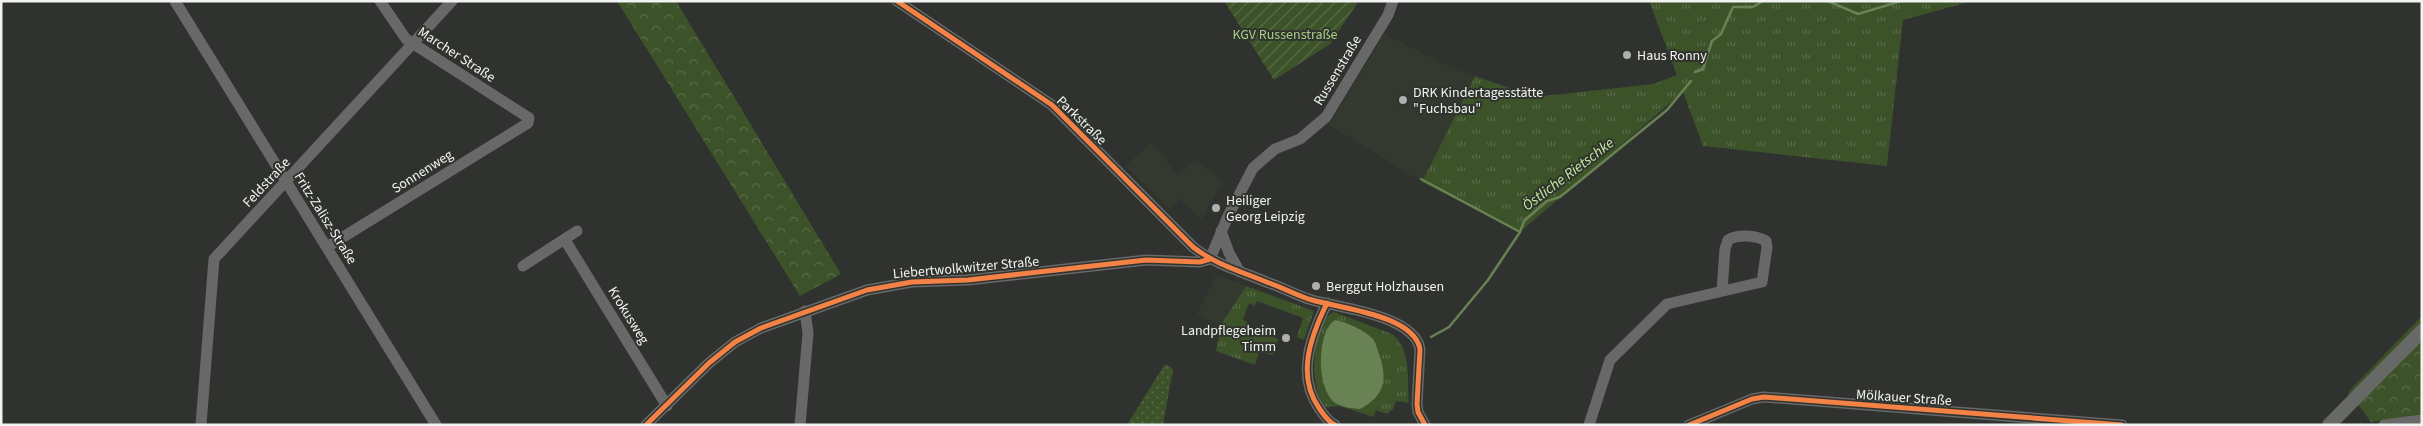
<svg xmlns="http://www.w3.org/2000/svg" width="2423" height="426" font-family="'Source Sans 3',sans-serif">
<style>
.built{fill:#343930}
.grass{fill:url(#grass-dots)}
.forest{fill:url(#forest-crowns)}
.park{fill:url(#park-tufts)}
.garden{fill:url(#garden-furrows)}
.water{fill:#698254}
.lines{fill:none;stroke-linecap:round;stroke-linejoin:round}
.stream{stroke:#698254;stroke-width:2.5}
.minor{stroke:#676867;stroke-width:11}
.major{stroke:#676966;stroke-width:14}
.cycleway-casing{stroke:#30332e;stroke-width:8}
.cycleway{stroke:#f48246;stroke-width:5}
.poi-dot{fill:#aeb0ad;stroke:#30332e;stroke-width:2}
.labels{text-anchor:middle;stroke-width:4;stroke-linejoin:round;paint-order:stroke}
.park-label{font-size:14px;fill:#a6ce83;stroke:#30332e}
.street-label{font-size:14px;fill:#f2f4f1;stroke:#30332e}
.poi-label{font-size:14px;fill:#f2f4f1;stroke:#30332e;text-anchor:start}
.water-label{font-size:15px;font-style:italic;fill:#c1ea9e;stroke:#30332e}
</style>
<defs>
<pattern id="grass-dots" width="8" height="8" patternUnits="userSpaceOnUse" patternTransform="scale(1.25)"><rect width="8" height="8" fill="#3c5229"/><path d="M2 2h.1M6 6h.1" fill="none" stroke="#596c48" stroke-width="1.8" stroke-linecap="round"/></pattern>
<pattern id="forest-crowns" width="20" height="18" patternUnits="userSpaceOnUse" patternTransform="scale(1.25)"><rect width="20" height="18" fill="#3c5229"/><path d="M2 6a3 3 0 1 1 6 0M12 15a3 3 0 1 1 6 0" fill="none" stroke="#596c48"/></pattern>
<pattern id="park-tufts" width="24" height="20" patternUnits="userSpaceOnUse" patternTransform="scale(1.25)"><rect width="24" height="20" fill="#3c5229"/><path d="M3 7l-1-3M5 7V3M7 7l1-3M15 17l-1-3M17 17v-4M19 17l1-3" fill="none" stroke="#596c48"/></pattern>
<pattern id="garden-furrows" width="10" height="10" patternUnits="userSpaceOnUse" patternTransform="scale(1.25)"><rect width="10" height="10" fill="#3c5229"/><path d="M-1 1l2-2M0 10L10 0M9 11l2-2" fill="none" stroke="#596c48"/></pattern>
</defs>
<rect width="100%" height="100%" fill="#30322f"/>
<path class="built" d="M1384,34L1443,64L1475,76L1422,182L1329,125Z
M1152,142L1178,175L1195,160L1223,181L1201,220L1180,199L1170,210L1125,166Z
M1216,274L1246,286L1223,326L1197,315Z"/>
<path class="grass" d="M2422,316V325L2350,397L2348,394L2350,390Z
M1165,364L1173,369L1163,425H1127Z"/>
<path class="forest" d="M617,1H676L841,274L800,296Z
M2422,338V415L2371,422L2357,403Z"/>
<path class="park" d="M1649,1H1972L1903,20L1887,166L1703,146L1683,92L1520,232L1422,182L1475,76L1535,97L1653,84L1677,75Z
M1246,286L1314,311L1304,340L1297,337L1303,318L1257,301L1254,306L1249,303L1243,320L1247,322L1246,327L1278,339L1273,355L1259,352L1255,365L1216,351L1221,325Z
M1334,312L1392,334C1412,350 1407,380 1409,403L1396,401L1393,409L1387,414L1376,410L1374,417L1339,406L1326,407C1308,392 1311,320 1334,312Z"/>
<path class="garden" d="M1224,1H1358V2L1330,44L1274,80Z"/>
<path class="water" d="M1335,320C1348,323 1363,329 1373,339C1376,343 1377,349 1379,354C1388,379 1385,396 1360,409C1353,408 1344,408 1337,404C1316,392 1316,332 1335,320Z"/>
<g class="lines">
<path class="stream" d="M1828,1L1858,14L1901,1
M1695,72L1703,69L1712,41L1721,34L1733,7H1753L1763,1
M1421,179L1520,232
M1431,337L1449,327L1488,280L1520,232L1524,221L1547,201L1560,197L1667,110L1691,81"/>
<path class="minor" d="M175,1L436,425
M897,1L1052,105L1193,247C1216,265 1243,272 1269,283C1284,288 1298,296 1312,300C1339,308 1414,315 1420,349L1417,404L1418,412L1425,425
M1221,231L1229,253L1240,272
M565,240L667,406
M327,247L528,123L529,118L406,39L380,1
M1210,259L1228,216L1253,168L1275,149L1300,139L1326,117L1388,15L1393,1
M523,266L577,231
M1327,303C1311,336 1296,375 1319,408C1324,415 1327,421 1335,425
M201,425L214,259L452,1
M646,425L709,363L735,342L761,328L867,290L912,282L968,280L1146,260L1200,262L1210,259
M800,425L808,333L805,311
M1589,425L1610,360L1667,304L1762,282L1767,247L1766,241C1756,235 1737,234 1728,240L1725,249L1722,291
M1689,425L1752,399L1764,397L2122,425
M2384,425L2422,420"/>
<path class="major" d="M2329,425L2422,331"/>
<defs>
<path id="cycleway" d="M897,1L1052,105L1193,247C1216,265 1243,272 1269,283C1284,288 1298,296 1312,300C1339,308 1414,315 1420,349L1417,404L1418,412L1425,425
M1327,303C1311,336 1296,375 1319,408C1324,415 1327,421 1335,425
M646,425L709,363L735,342L761,328L867,290L912,282L968,280L1146,260L1200,262L1210,259
M1689,425L1752,399L1764,397L2122,425"/>
</defs>
<use href="#cycleway" class="cycleway-casing"/>
<use href="#cycleway" class="cycleway"/>
</g>
<g class="poi-dot">
<circle cx="1627" cy="55" r="5"/>
<circle cx="1403" cy="100" r="5"/>
<circle cx="1216" cy="208" r="5"/>
<circle cx="1316" cy="286" r="5"/>
<circle cx="1286" cy="338" r="5"/>
</g>
<g class="labels">
<g class="park-label">
<text x="1285" y="39">KGV Russenstraße</text>
</g>
<g class="street-label">
<text transform="translate(457 54) rotate(33)" y="5">Marcher Straße</text>
<text transform="translate(1337 70) rotate(-59)" y="5">Russenstraße</text>
<text transform="translate(1082 120) rotate(44)" y="5">Parkstraße</text>
<text transform="translate(422 171) rotate(-32)" y="5">Sonnenweg</text>
<text transform="translate(266 182) rotate(-47)" y="5">Feldstraße</text>
<text transform="translate(326 218) rotate(58)" y="5">Fritz-Zalisz-Straße</text>
<text transform="translate(966 267) rotate(-5)" y="5">Liebertwolkwitzer Straße</text>
<text transform="translate(629 315) rotate(58)" y="5">Krokusweg</text>
<text transform="translate(1904 397) rotate(4)" y="5">Mölkauer Straße</text>
</g>
<g class="poi-label">
<text x="1637" y="60">Haus Ronny</text>
<text x="1413" y="97">DRK Kindertagesstätte<tspan x="1413" dy="16">"Fuchsbau"</tspan></text>
<text x="1226" y="205">Heiliger<tspan x="1226" dy="16">Georg Leipzig</tspan></text>
<text x="1326" y="291">Berggut Holzhausen</text>
<text x="1276" y="335" text-anchor="end">Landpflegeheim<tspan x="1276" dy="16">Timm</tspan></text>
</g>
<g class="water-label">
<text transform="translate(1568 174) rotate(-37)" y="5">Östliche Rietschke</text>
</g>
</g>
<rect width="2423" height="426" fill="none" stroke="#f2f4f1" stroke-width="5"/>
</svg>
